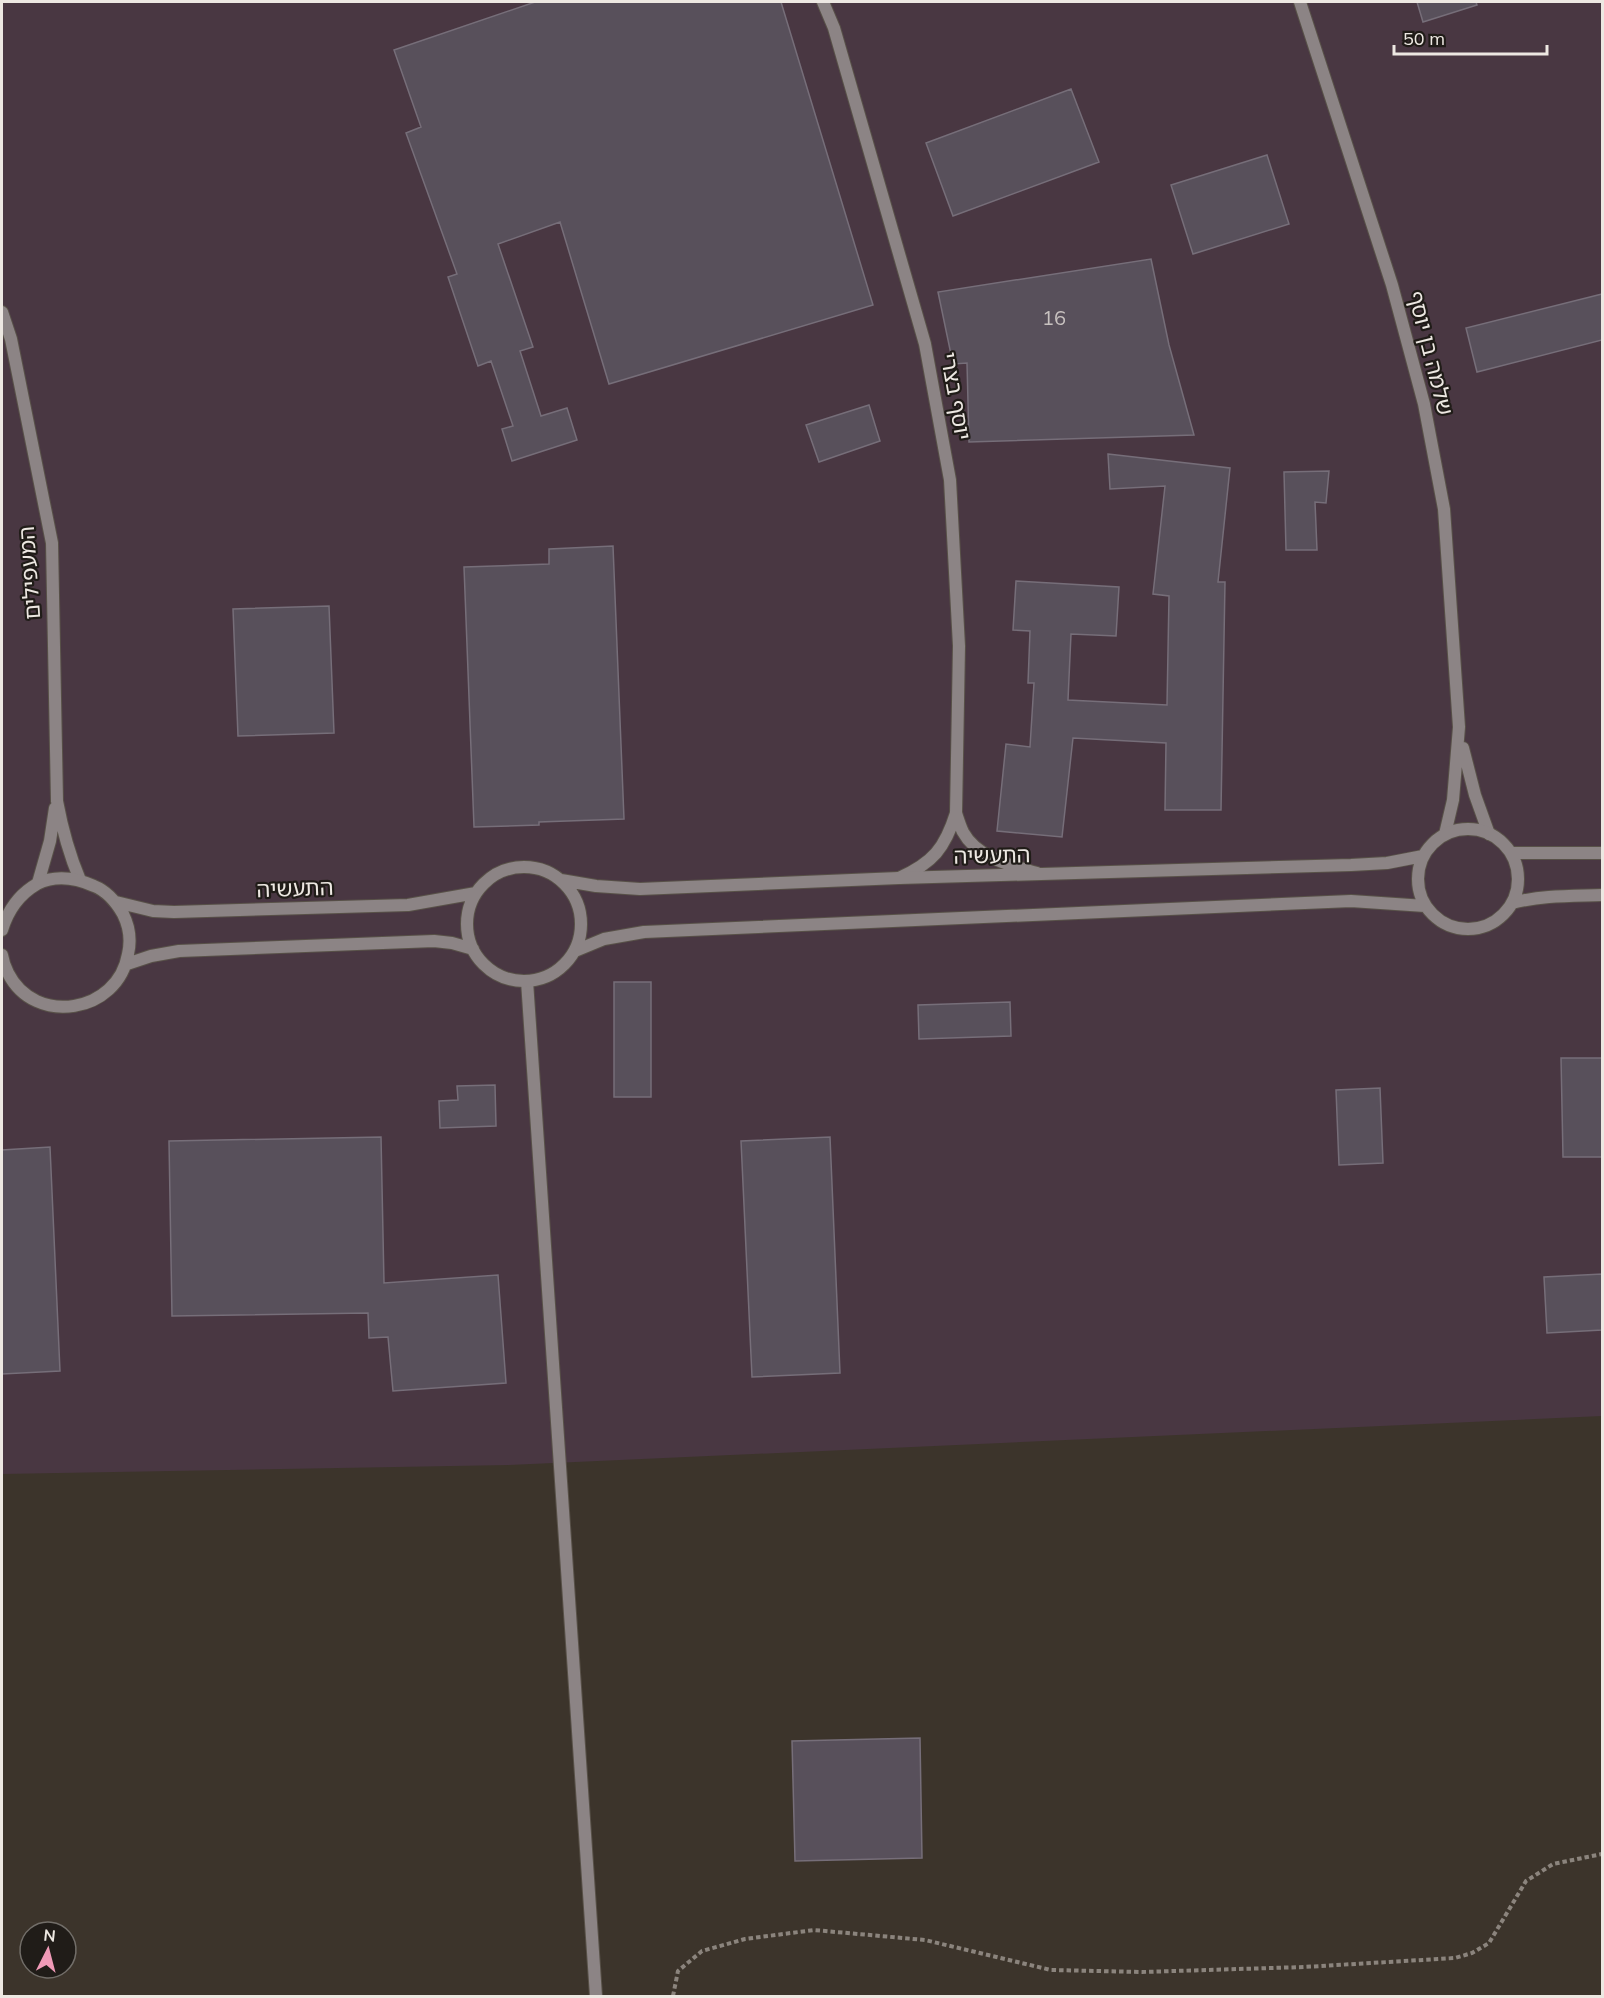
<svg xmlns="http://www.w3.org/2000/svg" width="1604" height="1998" font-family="Mulish,'Noto Sans Hebrew',sans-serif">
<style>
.industrial{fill:#493742}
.building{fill:#58505b;stroke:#766e79;stroke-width:1.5}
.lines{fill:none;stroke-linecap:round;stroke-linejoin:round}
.minor-casing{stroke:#585148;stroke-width:14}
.tertiary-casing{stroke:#585148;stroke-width:14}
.path{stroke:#8b847d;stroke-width:4;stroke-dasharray:4.5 3;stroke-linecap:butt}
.minor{stroke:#8c8485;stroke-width:12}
.tertiary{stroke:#8c8485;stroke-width:12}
.labels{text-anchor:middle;stroke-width:4.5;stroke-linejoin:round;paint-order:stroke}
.number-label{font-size:20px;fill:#c8c2c0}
.street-label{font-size:22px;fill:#ede8e2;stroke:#201c18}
</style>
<rect width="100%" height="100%" fill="#3c342b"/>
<path class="industrial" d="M2,2H1602V1416L509,1465L2,1474Z"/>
<path class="building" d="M535,2H781L873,305L609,384L560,222L498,244L533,347L520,351L541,416L567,408L577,440L512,461L502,429L513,426L491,361L478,366L448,277L457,274L406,133L421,127L394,50Z
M1417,2H1476L1477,5L1423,22Z
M1071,89L1099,162L953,216L926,143Z
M1267,155L1289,224L1193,254L1171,185Z
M1151,259L1169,345L1194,435L969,442L967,363L953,364L938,292Z
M1602,294V340L1477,372L1466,328Z
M869,405L880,441L819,462L806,425Z
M1108,454L1230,468L1218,582H1225L1221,810H1165L1166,743L1073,738L1062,837L997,831L1006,744L1030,747L1034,683H1028L1030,631L1013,630L1016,581L1119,587L1116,636L1071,634L1068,700L1167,705L1169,596L1153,594L1165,486L1110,489Z
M1329,471L1326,503L1315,502L1317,550H1286L1284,472Z
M613,546L624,819L539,822V825L474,827L464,567L549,564V549Z
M329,606L334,733L238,736L233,609Z
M614,982H651V1097H614Z
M1010,1002L1011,1036L919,1039L918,1005Z
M1561,1058H1602V1157H1563Z
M495,1085L496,1126L440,1128L439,1101L458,1100L457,1086Z
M1380,1088L1383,1163L1339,1165L1336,1090Z
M381,1137L384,1283L498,1275L506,1383L393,1391L388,1337L369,1338L368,1313L172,1316L169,1141Z
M830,1137L840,1373L752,1377L741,1141Z
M50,1147L60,1371L2,1374V1150Z
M1602,1274V1330L1547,1333L1544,1277Z
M920,1738L922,1858L795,1861L792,1741Z"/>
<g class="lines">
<defs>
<path id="minor" d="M823,2L834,28L925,344L950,480L959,646L956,813C945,848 933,863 899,878
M1300,2L1392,285L1424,404L1444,509L1459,727L1453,800L1445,834
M2,312L11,339L52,543L57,801C62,828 69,854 80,880
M1463,748L1475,795L1489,834
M956,813C958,819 960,826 963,832C977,858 1011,865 1037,873
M38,883L50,841L55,808
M527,981L596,1996"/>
<path id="tertiary" d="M1418 879a50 50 0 1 1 100 0a50 50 0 1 1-100 0Z
M1511,853H1602
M467 924a57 57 0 1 1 114 0a57 57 0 1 1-114 0Z
M561,880L596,886L640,889L899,878L1351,865L1387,863L1423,856
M116,902L153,911L174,912L408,905L476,893
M1512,903C1542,895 1572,896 1602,895
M2,930C8,910 18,895 37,884C55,875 76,878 94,886C107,891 116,902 123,914C129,926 131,941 128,954C118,1013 35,1027 8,973C5,967 3,961 2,955
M575,951L604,939L644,932L1351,901L1425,906
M127,964L151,956L179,951L434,941L452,943L473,949"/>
</defs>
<use href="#minor" class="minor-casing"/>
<use href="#tertiary" class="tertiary-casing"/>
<path class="path" d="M673,1996L678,1971L702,1951L745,1939L814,1930L925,1940L1051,1970L1142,1972L1304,1967L1455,1958L1472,1953L1489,1943L1526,1881L1553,1864L1602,1854"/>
<use href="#minor" class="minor"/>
<use href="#tertiary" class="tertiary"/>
</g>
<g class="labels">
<g class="number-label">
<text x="1054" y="325">16</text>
</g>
<g class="street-label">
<text transform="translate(1431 353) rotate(76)" y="8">שלמה בן יוסף</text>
<text transform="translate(956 396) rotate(80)" y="8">יוסף בצרי</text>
<text transform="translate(29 573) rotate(-94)" y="8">המעפילים</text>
<text transform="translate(992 855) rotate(-1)" y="8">התעשיה</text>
<text transform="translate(295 888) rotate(-2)" y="8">התעשיה</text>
</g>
</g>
<rect width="1604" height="1998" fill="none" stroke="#ede8e2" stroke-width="6"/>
<g transform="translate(48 1950) rotate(6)"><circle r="28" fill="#201c18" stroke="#726e69" stroke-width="1.5"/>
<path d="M0-4.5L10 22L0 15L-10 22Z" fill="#f09ab7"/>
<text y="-9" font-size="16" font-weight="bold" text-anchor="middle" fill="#ede8e2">N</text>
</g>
<path d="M1394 45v9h153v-9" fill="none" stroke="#ede8e2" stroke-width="3"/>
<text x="1403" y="45" font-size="18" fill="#ede8e2" stroke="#201c18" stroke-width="4.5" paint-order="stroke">50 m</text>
</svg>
